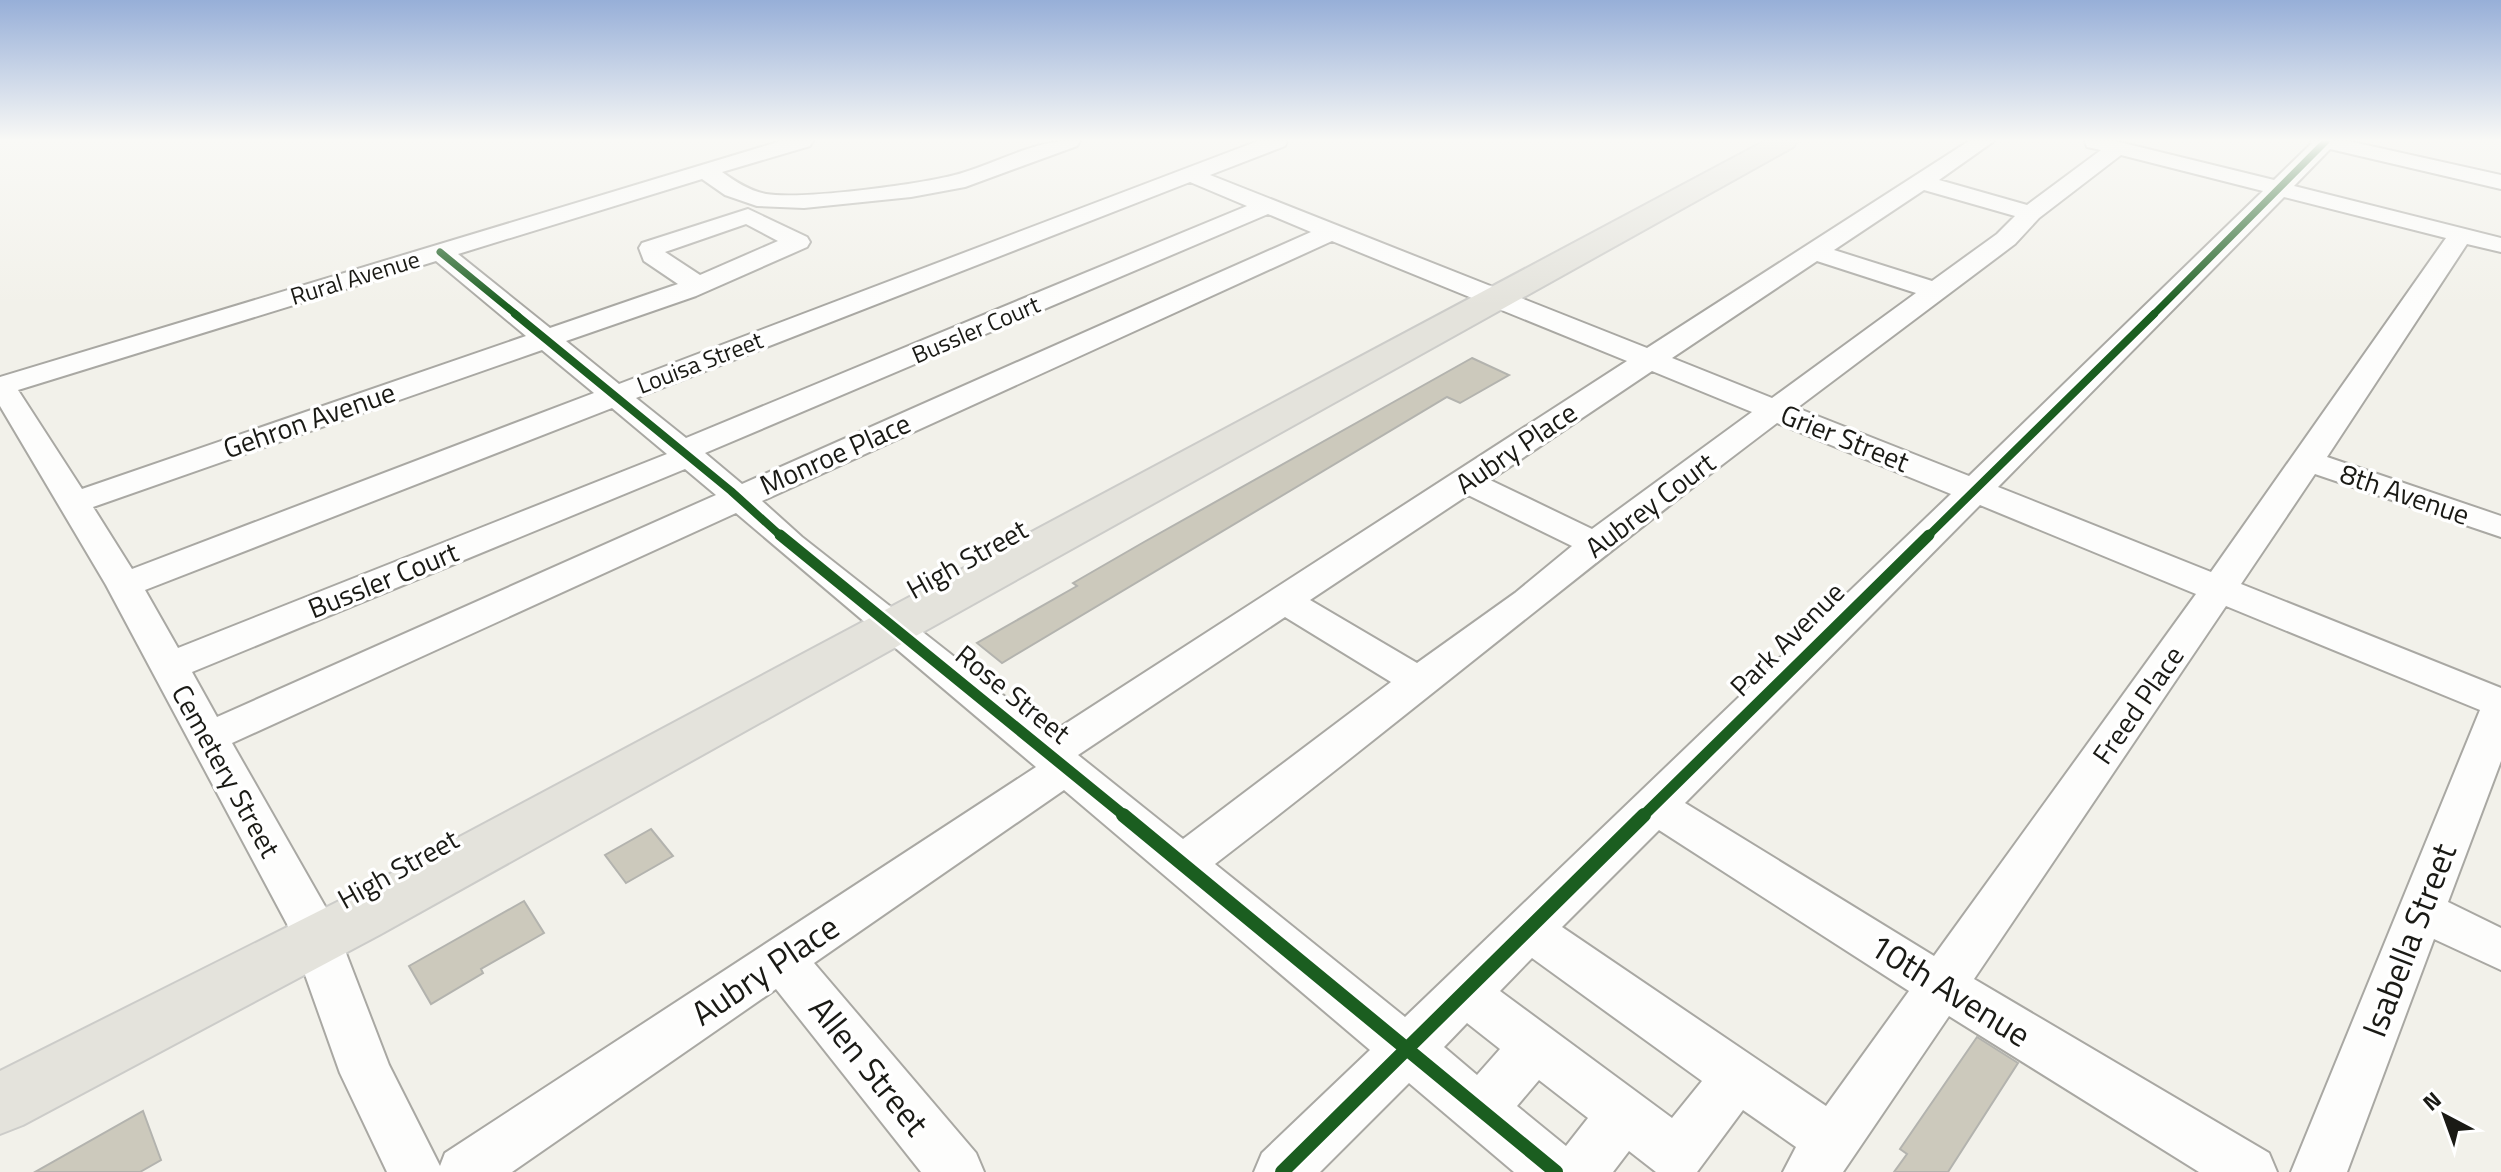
<svg xmlns="http://www.w3.org/2000/svg" width="2501" height="1172" font-family="'Titillium Web',sans-serif">
<style>
.building{fill:#ccc9bc;stroke:#b3b3ae;stroke-width:2}
.lines{fill:none;stroke-linecap:round;stroke-linejoin:round}
.minor-casing{stroke:#a9a8a3;stroke-width:4}
.major-casing{stroke:#ccccc9;stroke-width:4}
.minor{fill:#fdfdfc;fill-rule:evenodd}
.major{fill:#e4e3dc;fill-rule:evenodd}
.cycleway-far3-casing{stroke:#fff;stroke-width:10}
.cycleway-far2-casing{stroke:#fff;stroke-width:12}
.cycleway-far1-casing{stroke:#fff;stroke-width:16}
.cycleway-casing{stroke:#fff;stroke-width:19}
.cycleway-far3{stroke:#1b5e20;stroke-width:7}
.cycleway-far2{stroke:#1b5e20;stroke-width:8}
.cycleway-far1{stroke:#1b5e20;stroke-width:11}
.cycleway{stroke:#1b5e20;stroke-width:14}
.labels{text-anchor:middle;stroke-width:7;stroke-linejoin:round;paint-order:stroke}
.far-street-label{font-size:24px;fill:#1a1a15;stroke:#fff}
.street-label{font-size:28px;fill:#1a1a15;stroke:#fff}
.near-street-label{font-size:34px;fill:#1a1a15;stroke:#fff}
</style>
<rect width="100%" height="100%" fill="#f2f1ea"/>
<path class="building" d="M1472,358L1509,375L1460,403L1447,397L1002,663L977,643L1077,586L1073,583L1144,542Z
M651,829L673,856L626,883L605,855Z
M524,901L544,933L481,969L483,973L431,1004L409,966Z
M1977,1037L2018,1063L1948,1172H1894L1907,1154L1900,1149Z
M143,1111L161,1160L140,1172H35Z"/>
<g class="lines">
<defs>
<path id="minor" d="M781,141H813L810,146L722,172C736,182 750,191 766,194C801,200 927,184 962,173C1002,161 1038,138 1080,141L1077,146L965,187L911,197L804,208L757,206L725,195L702,179L458,254L550,328L678,284L644,261L639,248L642,243L748,209L807,237L810,242L807,247L696,296L566,341L619,384L1258,141H1287L1285,146L1210,175L1647,348L1969,141H1994L1939,180L2027,205L2101,150L2087,147L2085,141H2115L2274,180L2312,143L2311,141H2348L2501,175V189L2330,149L2294,186L2501,238V252L2467,244L2327,457L2501,516V537L2315,474L2241,584L2501,688V761L2448,902L2501,928V970L2434,939L2347,1172H2291L2480,710L2226,606L1974,979L2269,1153L2277,1172H2199L1949,1016L1843,1172H1783L1796,1147L1743,1110L1697,1172H1656L1629,1151L1613,1172H1514L1409,1083L1320,1172H1254L1262,1153L1370,1050L1064,790L814,963L976,1153L984,1172H921L776,989L512,1172H387L340,1073L287,924L106,585L0,406V377ZM2121,155L2263,191L1969,476L1797,408L2015,244L2039,218ZM1190,182L1247,206L686,438L636,398ZM1924,190L2015,216L1997,234L1932,281L1834,250ZM2284,197L2446,238L2211,572L1998,487ZM1268,214L1311,232L742,484L705,453ZM746,224L778,241L700,275L665,252ZM1332,241L1627,361L1051,733L802,537L762,501ZM436,261L526,336L82,489L18,390ZM1817,261L1916,293L1772,398L1672,358ZM542,350L594,393L132,569L93,507ZM1652,371L1752,412L1592,529L1490,480ZM612,408L667,454L178,648L145,590ZM1777,423L1951,494L1405,1017L1215,864C1404,719 1587,566 1777,423ZM685,469L716,495L217,717L192,672ZM1468,495L1572,546L1515,593L1417,663L1310,600ZM1980,505L2196,594L1934,956L1685,803ZM736,513L1036,767L445,1153L440,1166L389,1065L334,922L232,743ZM1285,617L1391,682L1183,839L1078,755ZM1659,830L1909,991L1826,1106L1562,927ZM1532,958L1702,1081L1672,1118L1500,991ZM1467,1023L1500,1049L1477,1075L1444,1047ZM1539,1080L1588,1118L1566,1146L1517,1106Z"/>
<path id="major" d="M1765,141H1797L1793,147L381,934L23,1125L0,1134V1071L341,900Z"/>
</defs>
<use href="#minor" class="minor-casing"/>
<use href="#major" class="major-casing"/>
<use href="#minor" class="minor"/>
<use href="#major" class="major"/>
<defs>
<path id="cycleway-far3" d="M440,252L518,316
M2152,316L2326,141"/>
<path id="cycleway-far2" d="M515,314L731,491L782,537
M1927,537L2154,314"/>
<path id="cycleway-far1" d="M780,535L1126,817
M1642,817L1929,535"/>
<path id="cycleway" d="M1123,815L1556,1172
M1282,1172L1644,815"/>
</defs>
<use href="#cycleway-far3" class="cycleway-far3-casing"/>
<use href="#cycleway-far2" class="cycleway-far2-casing"/>
<use href="#cycleway-far1" class="cycleway-far1-casing"/>
<use href="#cycleway" class="cycleway-casing"/>
<use href="#cycleway-far3" class="cycleway-far3"/>
<use href="#cycleway-far2" class="cycleway-far2"/>
<use href="#cycleway-far1" class="cycleway-far1"/>
<use href="#cycleway" class="cycleway"/>
</g>
<linearGradient id="sky" x2="0" y2="1"><stop stop-color="#97afd8"/><stop offset="0.46" stop-color="#f9f9f6"/><stop offset="1" stop-color="#f9f9f6" stop-opacity="0"/></linearGradient>
<rect width="2501" height="305" fill="url(#sky)"/>
<g class="labels">
<g class="far-street-label">
<text transform="translate(355 278) rotate(-17)" y="8">Rural Avenue</text>
<text transform="translate(976 330) rotate(-23)" y="8">Bussler Court</text>
<text transform="translate(700 363) rotate(-21)" y="8">Louisa Street</text>
</g>
<g class="street-label">
<text transform="translate(309 420) rotate(-19)" y="10">Gehron Avenue</text>
<text transform="translate(1845 438) rotate(22)" y="10">Grier Street</text>
<text transform="translate(1516 448) rotate(-34)" y="10">Aubry Place</text>
<text transform="translate(835 454) rotate(-24)" y="10">Monroe Place</text>
<text transform="translate(2405 494) rotate(19)" y="10">8th Avenue</text>
<text transform="translate(1650 505) rotate(-37)" y="10">Aubrey Court</text>
<text transform="translate(967 559) rotate(-29)" y="10">High Street</text>
<text transform="translate(383 580) rotate(-22)" y="10">Bussler Court</text>
<text transform="translate(1787 639) rotate(-45)" y="10">Park Avenue</text>
<text transform="translate(1013 694) rotate(39)" y="10">Rose Street</text>
<text transform="translate(2138 705) rotate(-55)" y="10">Freed Place</text>
<text transform="translate(226 771) rotate(61)" y="10">Cemetery Street</text>
<text transform="translate(398 869) rotate(-29)" y="10">High Street</text>
</g>
<g class="near-street-label">
<text transform="translate(2409 940) rotate(-69)" y="12">Isabella Street</text>
<text transform="translate(765 970) rotate(-34)" y="12">Aubry Place</text>
<text transform="translate(1950 990) rotate(32)" y="12">10th Avenue</text>
<text transform="translate(869 1066) rotate(51)" y="12">Allen Street</text>
</g>
</g>
<g transform="translate(2445 1116) rotate(319)" stroke="#ffffff" stroke-width="6" paint-order="stroke">
<path d="M0-6L14 30L0 20L-14 30Z" fill="#1a1a15"/>
<text y="-12" font-size="22" font-weight="bold" text-anchor="middle" fill="#1a1a15">N</text>
</g>
</svg>
